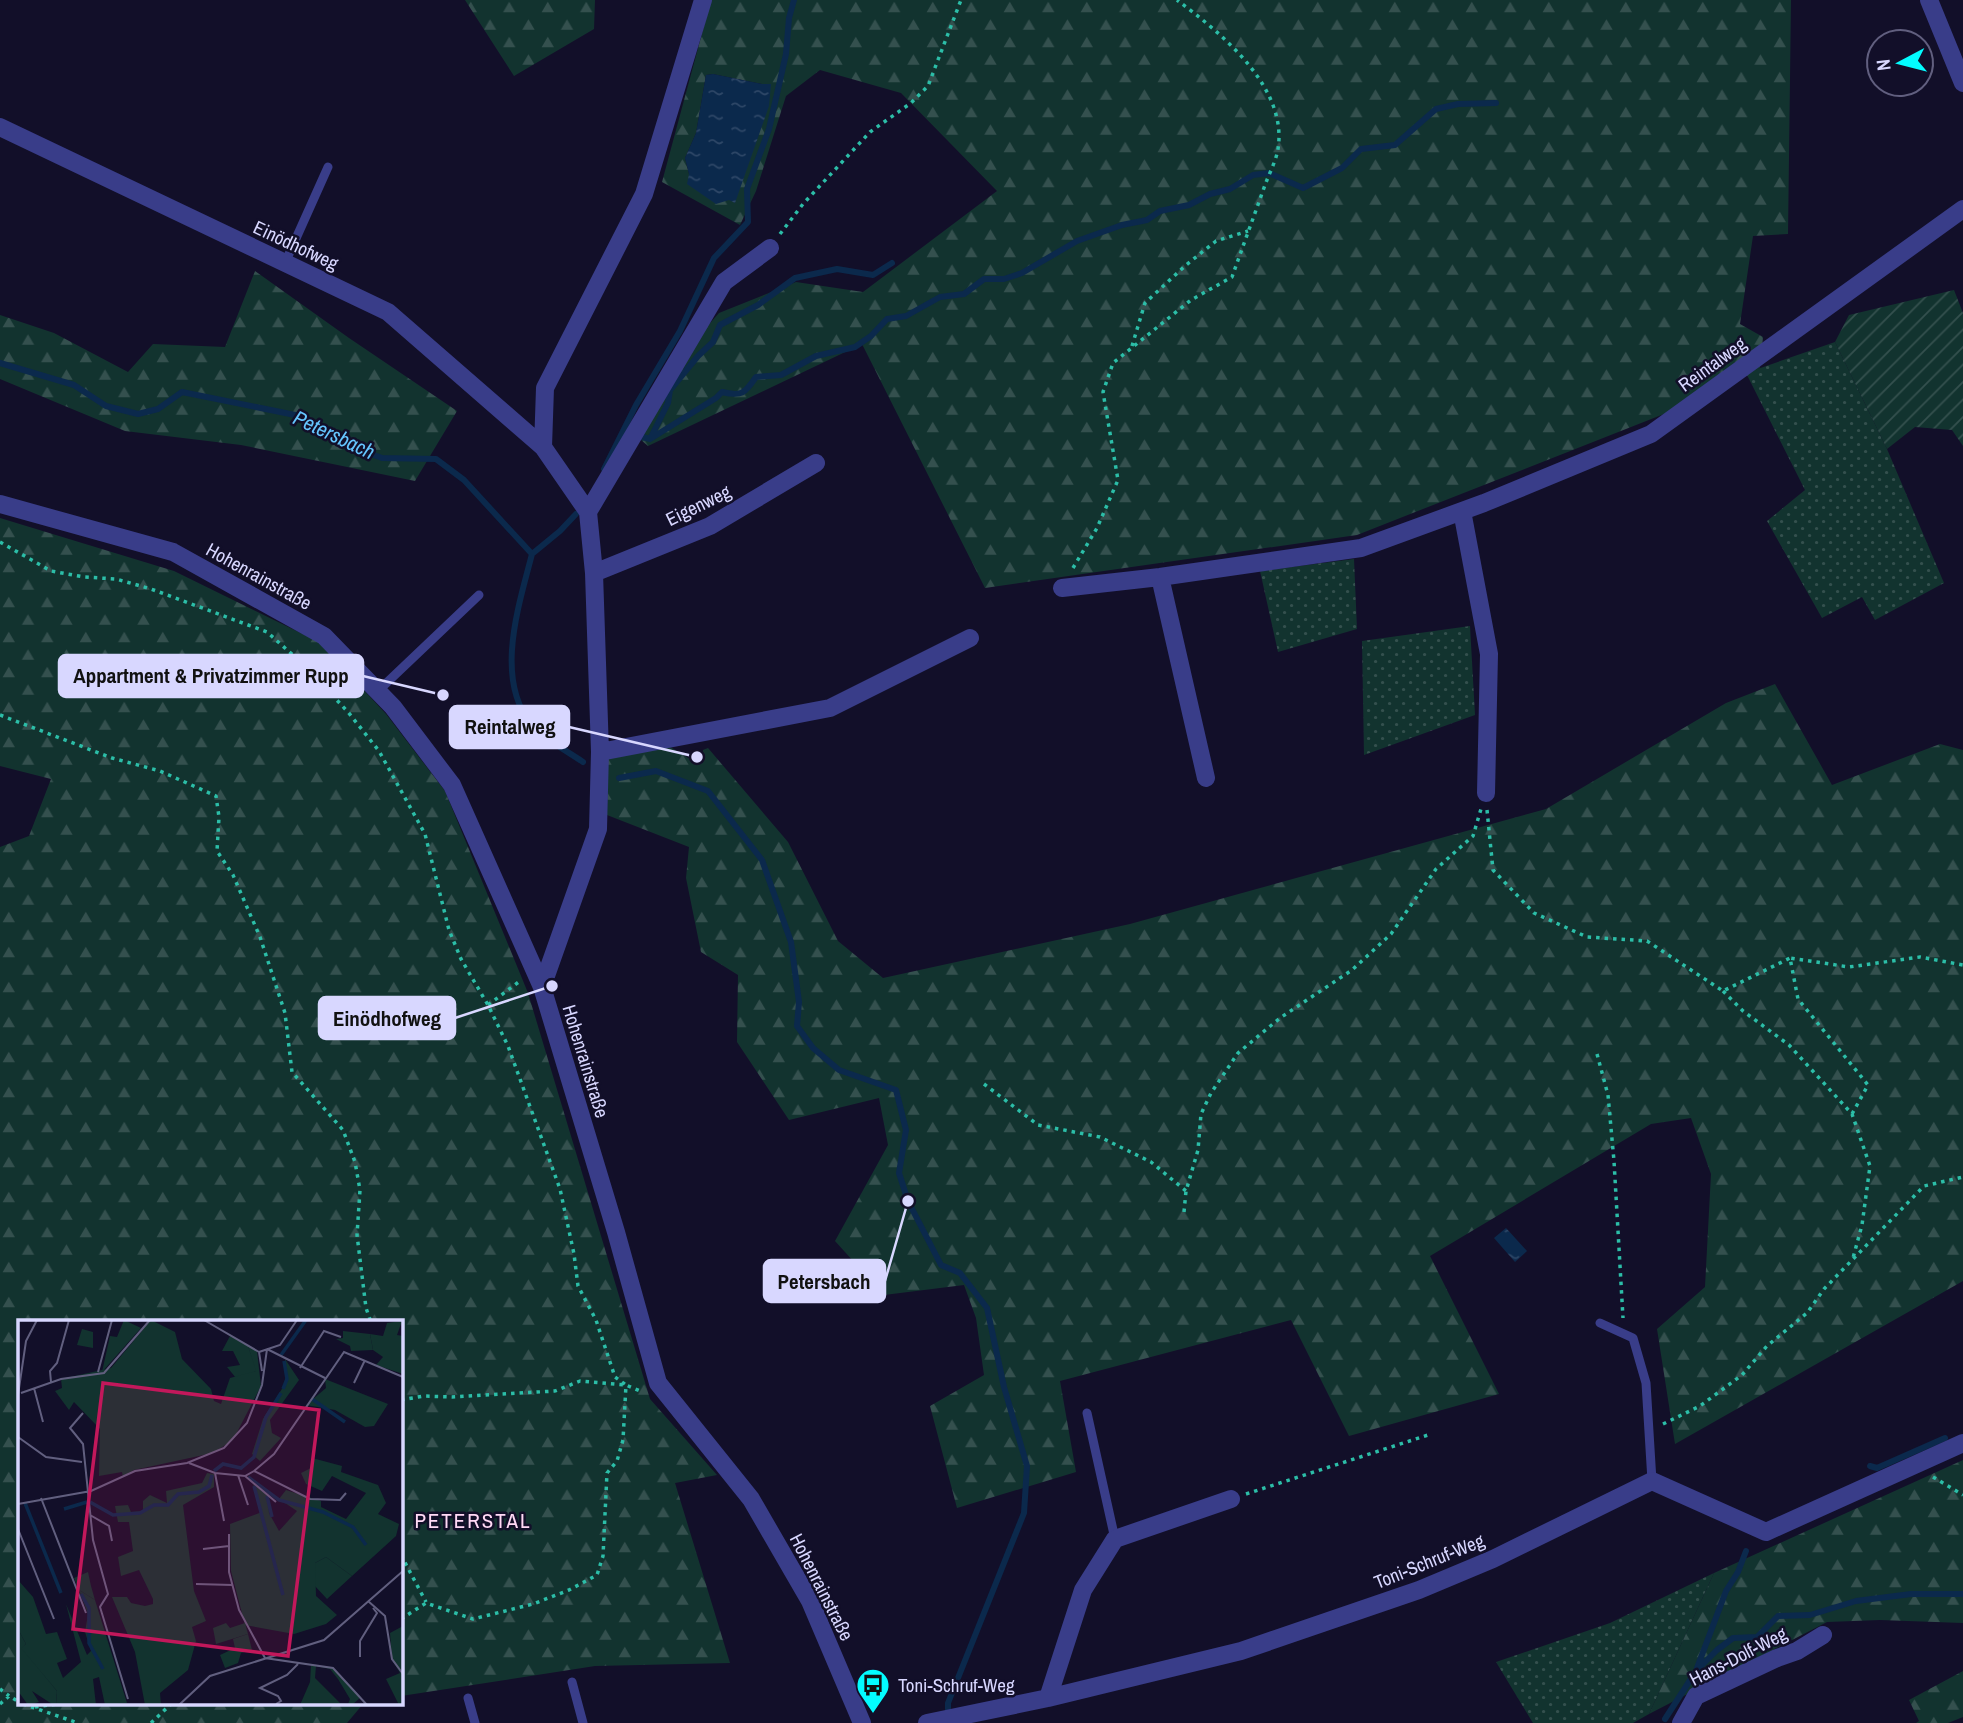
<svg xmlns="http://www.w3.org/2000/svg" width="1963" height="1723" font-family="'Archivo Narrow',sans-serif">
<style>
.grass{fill:url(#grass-dots)}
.forest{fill:url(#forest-firs);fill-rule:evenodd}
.garden{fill:url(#garden-furrows)}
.water{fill:url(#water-ripples)}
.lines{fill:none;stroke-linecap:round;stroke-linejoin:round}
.stream{stroke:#0b294c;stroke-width:6}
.path{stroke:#2cbea8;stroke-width:3.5;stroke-dasharray:3.5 5;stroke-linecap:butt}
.service{stroke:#393d89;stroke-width:9}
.minor{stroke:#393d89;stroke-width:18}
.labels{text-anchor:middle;stroke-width:5;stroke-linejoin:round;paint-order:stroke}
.street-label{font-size:19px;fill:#d8d7ff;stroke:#120f29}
.poi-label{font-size:19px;fill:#d8d7ff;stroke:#120f29;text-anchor:start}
.water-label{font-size:21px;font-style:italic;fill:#65c6ff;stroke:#120f29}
.neighbourhood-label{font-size:21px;letter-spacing:2px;fill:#ffd9f5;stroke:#120f29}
.inset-river{fill:none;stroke:#0b294c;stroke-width:3.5}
.inset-road{fill:none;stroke:#615f7f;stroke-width:2}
.view{fill:#c2185b;fill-opacity:0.15;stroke:#c2185b;stroke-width:3.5}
.inset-edge{fill:none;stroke:#d8d7ff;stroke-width:3.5}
.leader{fill:none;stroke:#d8d7ff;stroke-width:2.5}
.callout-dot{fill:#d8d7ff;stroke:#120f29;stroke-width:2.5}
.callout{fill:#d8d7ff;stroke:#d8d7ff;stroke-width:2.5}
.callout-label{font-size:21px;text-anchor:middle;font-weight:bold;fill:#111}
</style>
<defs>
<pattern id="grass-dots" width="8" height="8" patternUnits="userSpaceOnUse" patternTransform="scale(1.75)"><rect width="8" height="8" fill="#12332f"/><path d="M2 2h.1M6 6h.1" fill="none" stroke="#34504e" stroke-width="1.8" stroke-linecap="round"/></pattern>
<pattern id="forest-firs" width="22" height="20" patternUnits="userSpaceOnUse" patternTransform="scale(1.75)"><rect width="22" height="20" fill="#12332f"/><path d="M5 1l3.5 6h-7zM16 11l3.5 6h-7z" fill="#34504e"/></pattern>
<pattern id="garden-furrows" width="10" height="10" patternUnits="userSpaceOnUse" patternTransform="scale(1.75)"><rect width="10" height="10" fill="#12332f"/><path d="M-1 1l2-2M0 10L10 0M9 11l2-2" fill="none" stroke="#34504e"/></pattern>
<pattern id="water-ripples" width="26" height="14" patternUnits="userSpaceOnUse" patternTransform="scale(1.75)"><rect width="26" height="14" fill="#0b294c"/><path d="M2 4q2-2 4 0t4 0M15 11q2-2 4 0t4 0" fill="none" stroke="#2e4767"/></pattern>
</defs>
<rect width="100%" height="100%" fill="#120f29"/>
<path class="grass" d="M1835,342L1887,449L1944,583L1875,620L1862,597L1822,618L1767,521L1805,490L1746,373Z
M1354,559L1357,629L1278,652L1260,571Z
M1470,626L1475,715L1364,755L1362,641Z
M1714,1573L1649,1714L1633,1723H1533L1496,1662L1610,1623Z"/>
<path class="forest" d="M465,0H595L594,29L514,76Z
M711,0H1791L1788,234L1753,236L1740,324L1763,337L1760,368L1669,412L1357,535L985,588L862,344L648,446L634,434L676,362L719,313L796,282L863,292L997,191L901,93L820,70L786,96L756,191L740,225L662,182ZM713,74L762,84H771L689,174L685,158L696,133L706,75Z
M255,271L349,338L457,411L415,481L241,445L125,431L0,379V315L54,333L128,372L153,344L225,347Z
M0,518L174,571L319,642L386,714L445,791L528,993L650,1399L717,1475L675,1483L730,1663L595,1666L401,1696V1322H19V1704H363L347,1723H0V847L29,836L51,779L0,766Z
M1775,684L1832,785L1940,744L1963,750V1281L1675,1444L1657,1329L1705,1287L1711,1174L1691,1118L1651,1124L1430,1256L1499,1394L1349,1436L1291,1320L1060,1381L1076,1472L957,1508L930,1406L984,1375L976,1318L964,1285L884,1295L835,1241L888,1145L879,1098L789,1120L737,1042L738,975L701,952L686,878L689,847L607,815L608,757L664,743L693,761L702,760L703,750L708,748L788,842L838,941L883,978L1130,924L1546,809L1726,703Z
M1963,1460V1623L1880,1620L1827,1622L1649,1714L1714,1573Z
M1963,1671V1717L1948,1723H1916L1919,1721L1909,1700Z"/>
<path class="garden" d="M1954,290L1963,313V446L1952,430L1915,427L1887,449L1835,342L1849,315Z"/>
<path class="water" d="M713,74L762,84H771L769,106L735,203L729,200L716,204L687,184L689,174L685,158L696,133L706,75Z
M1506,1228L1527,1251L1515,1262L1494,1238Z"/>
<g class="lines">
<path class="stream" d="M0,363L74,385L106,406L138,414L158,409L182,392L300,416L355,448L382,458L436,459L464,480L532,554C519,605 494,678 531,724C544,739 567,751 583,762
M642,437L650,439L716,398L722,392C742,397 745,393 756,377L781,375L816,356L855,347L871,336L887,319L906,316L940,297L964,294L984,279H1004L1022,273L1077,241L1122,225L1147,220L1160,211L1189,205L1210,194L1230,189L1253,175L1269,173L1303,188L1342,168L1361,149L1395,145L1436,109L1458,104L1496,103
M650,439L668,403L670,390L698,356L713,342L720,325L758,305L795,278L837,269L873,275L892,263
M604,469L636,405L680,331L714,258L748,222L747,189L769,129L786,54L789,18L794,0
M532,554L560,531L576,514
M619,778L656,771L708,791L762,860L791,942L799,1002L797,1026L813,1048L839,1070L896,1090L906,1130L899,1173L908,1201L941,1265L960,1273L987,1308L1004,1387L1027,1466L1024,1513L948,1703V1711
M1870,1466L1877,1468L1945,1438
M1697,1668L1726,1591L1738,1572L1746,1551
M1665,1719L1696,1671L1717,1650L1733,1638L1757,1637L1778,1616L1810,1615L1856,1601L1911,1594H1963"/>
<path class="path" d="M780,234L803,204L870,132L911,103L928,86L961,0
M1132,346L1145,303L1186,265L1216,241L1248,231
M0,542L51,571L84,577L116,579L151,589L267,632L303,664L348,712L379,751L425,834L449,930L461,959L488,1005L508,1046L560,1189L574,1254L578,1286L596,1320L615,1377L626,1385
M1073,568L1097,528L1118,480L1103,392L1113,363L1191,300L1232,277C1243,246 1254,216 1265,185C1269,174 1276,161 1278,149C1288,87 1221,33 1177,0
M0,715L112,758L160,771L216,796L219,817L217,851L233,875L260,937L285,1013L292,1072L343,1130L355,1162L360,1190L357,1235L366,1308L371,1322
M1487,810L1493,870L1534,913L1587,937L1647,941L1723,991L1790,958
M1723,991L1743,1011L1789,1045L1852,1114L1870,1166L1862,1225L1853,1258
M488,1005L520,981
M1597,1054L1608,1095L1614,1161L1623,1318
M984,1084L1038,1125L1100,1137L1151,1162L1186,1191
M1852,1114L1868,1085L1798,999L1790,958L1849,967L1920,957L1963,965
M1184,1212L1186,1191L1198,1150L1201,1114L1211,1093L1238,1053L1280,1018L1352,970L1391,934L1436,869L1473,836L1481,809
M401,1400L424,1396L452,1397L555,1391L580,1381L626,1385L640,1391
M1663,1424L1700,1406L1742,1375L1767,1346L1807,1313L1824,1289L1924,1186L1963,1177
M1933,1477L1963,1495
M1246,1494L1428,1435
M401,1555L426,1602
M401,1619L426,1603L473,1619L533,1604L569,1590L597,1575L603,1556L607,1473L617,1461L623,1440L626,1385
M0,1689L9,1696
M0,1704L9,1696L19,1702
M23,1704L78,1723
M35,1707L57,1704
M151,1723L171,1704"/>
<path class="service" d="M285,263L328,167
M378,691L479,595
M1600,1323L1633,1338L1646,1383L1652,1481
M1087,1413L1115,1539
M572,1682L583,1723
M468,1698L475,1723"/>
<path class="minor" d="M1929,0L1963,83
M0,127L388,312L543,447L588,512L594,573L600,752L598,829L542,987
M543,447L545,388L644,194L703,0
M0,504L173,552L324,636L393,707L452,785L542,987L616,1232L658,1383L751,1499L810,1601L862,1723
M1462,511L1489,654L1486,793
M588,512L724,282L770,248
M594,573L710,526L816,463
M1160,577L1206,778
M1062,588L1160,577L1361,548L1484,503L1651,434L1963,209
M600,752L830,708L970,638
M1048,1698L1083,1590L1115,1539L1231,1499
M927,1723L1048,1698L1241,1651L1419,1590L1493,1559L1652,1481L1766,1532L1963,1443
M1681,1723L1696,1696L1777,1658L1797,1651L1823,1635"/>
</g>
<defs>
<symbol id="bus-pin" viewBox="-11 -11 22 30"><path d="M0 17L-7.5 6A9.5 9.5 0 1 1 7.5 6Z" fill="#03fcff" stroke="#120f29"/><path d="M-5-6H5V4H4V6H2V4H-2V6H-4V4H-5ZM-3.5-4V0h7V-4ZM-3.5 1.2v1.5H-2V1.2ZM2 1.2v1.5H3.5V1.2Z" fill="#111"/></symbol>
</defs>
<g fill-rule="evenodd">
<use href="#bus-pin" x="854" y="1666" width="38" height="52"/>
</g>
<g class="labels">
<g class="street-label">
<text transform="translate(296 245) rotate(25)" y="7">Einödhofweg</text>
<text transform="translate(1712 364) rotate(-36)" y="7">Reintalweg</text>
<text transform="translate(698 505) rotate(-26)" y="7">Eigenweg</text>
<text transform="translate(259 576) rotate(29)" y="7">Hohenrainstraße</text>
<text transform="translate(586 1061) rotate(73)" y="7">Hohenrainstraße</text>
<text transform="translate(1429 1561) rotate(-22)" y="7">Toni-Schruf-Weg</text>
<text transform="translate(822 1587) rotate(63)" y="7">Hohenrainstraße</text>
<text transform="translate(1738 1656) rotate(-27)" y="7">Hans-Dolf-Weg</text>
</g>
<g class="poi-label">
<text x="898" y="1692">Toni-Schruf-Weg</text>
</g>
<g class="water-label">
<text transform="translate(334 435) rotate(25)" y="7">Petersbach</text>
</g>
<g class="neighbourhood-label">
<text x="473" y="1528">PETERSTAL</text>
</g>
</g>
<g transform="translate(18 1320)">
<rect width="385" height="385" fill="#120f29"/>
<path d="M106,0L123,8L84,52L92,16L99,17ZM212,16L230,26L239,51L218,58L209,47L222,45L215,31H204ZM308,237L334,256L309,279L296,265L297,243ZM70,252L73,266L77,280L61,270L56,258ZM208,303L212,308L227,303L230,314L198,324L195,308ZM385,306V385H381L368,359L382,353L374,340L372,313ZM0,309L8,324L4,328L39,371L38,385H30L34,384L14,371L21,382L10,385L0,371ZM293,345L315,348L343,377L334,385H282L292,362ZM298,346L312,349L320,359L332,379L330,384L322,383L297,358Z" fill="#12332f" fill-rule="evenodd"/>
<path d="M133,0L157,12L164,39L193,69L196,81L203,84L212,58L238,51L230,26L239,31L243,66L215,120L195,133L116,150L105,157L104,152L81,156L82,109L56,82L51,90L37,71L44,68L43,59L93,48ZM384,1L379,15L385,16V54L358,45L365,37L355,30L352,14L365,16L369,3ZM64,9L75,12V28L59,25ZM267,39L281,60L252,100L254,113L263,118L242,141L234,134L245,99L267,64ZM307,59L370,84L356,106L347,107L317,90L288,85L308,68ZM294,138L324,146L323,152L360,165L368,183L360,194L381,204L378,216L334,256L308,237L297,243L298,276L319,295L308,304L276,314L227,305L213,251L212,204L244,192L235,164L250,175L251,193L261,211L279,191L261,179L268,170L303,181V187L328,199L348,173L314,156L304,171L288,164L283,153L293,148ZM189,153L196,154V167L165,185L176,271L188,301L174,307L178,321L170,350L142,373L143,385H127L117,332L94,277H109L113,283L127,286L135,284V279L121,250L103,256L100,237L115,231L111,202H100L97,186L110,185L113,192L125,191V181L132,175L149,183L148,171L184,163ZM0,260L15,277L28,314L39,312L49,339L39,343L45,358L63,342L48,284L69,335L73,331L67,312L70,294L61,270L77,280L109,383L87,385L81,357L75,359L78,385H38L39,371L3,328L8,324L0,309Z" fill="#12332f"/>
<path d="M325,11L352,14L355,30L333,31L332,26L318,19L325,18ZM230,314L234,330L223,333L220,343L207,348L202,335L217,328L215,319Z" fill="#12332f"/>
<path class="inset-river" d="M263,35L288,0M265,69L269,59L266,41M294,79L327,102M196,151L205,144L223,148L236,137L248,97L263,73M230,157L261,180L305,192L335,207L348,225M236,166L265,275M249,176L254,197M72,182L95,195L122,193L136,185H150L160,174L181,172L191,166L194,155M7,183L43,273M46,189L69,182M63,274L71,288V323L85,349"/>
<path class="inset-road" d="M186,0L241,32M340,0H381M249,29L307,58M282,48L306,11L323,17M244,51L241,32L262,25L279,0M80,52L94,0M33,62L32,51L39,43L51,0M336,63L347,40M16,68L25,102M3,73L43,59L86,53L132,0M0,75L8,21L19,0M65,93L52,108L65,124L75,220L90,274L82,287L110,379M0,117L28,137L64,142M171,143L197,153L227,156L236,151L256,134L326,32L385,57M236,151L292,179L322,180L328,173M197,153L206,201M220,155L230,185M227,156L258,182M23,178L68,293M0,184L73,171L117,151L169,143L206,128L229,103L244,65L249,29M72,195L91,206L94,221M0,209L36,299M211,214V252L221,290L247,338L315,348L349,385M185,229L211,226M178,264L214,265M350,281L367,296L374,339L385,354M342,337V321L359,293L355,288M258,384L263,381L260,376L242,368L269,355L280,344M161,385L192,356L306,320L385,251"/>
<path class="view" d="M85,63L301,90L270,336L55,309Z"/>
<rect width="385" height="385" class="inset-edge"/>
</g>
<path class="leader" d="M443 695L363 676M697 757L569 727M552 986L455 1018M908 1201L885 1281"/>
<g class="callout-dot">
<circle cx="443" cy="695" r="7"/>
<circle cx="697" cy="757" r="7"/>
<circle cx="552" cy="986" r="7"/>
<circle cx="908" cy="1201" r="7"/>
</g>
<g class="callout">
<rect x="59" y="655" width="304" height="42" rx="7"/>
<rect x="450" y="706" width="119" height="42" rx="7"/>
<rect x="319" y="997" width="136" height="42" rx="7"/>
<rect x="764" y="1260" width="121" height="42" rx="7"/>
</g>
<g class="callout-label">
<text x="211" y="683">Appartment &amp; Privatzimmer Rupp</text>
<text x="510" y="734">Reintalweg</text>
<text x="387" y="1026">Einödhofweg</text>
<text x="824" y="1289">Petersbach</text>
</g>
<g transform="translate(1900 63) rotate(263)"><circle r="33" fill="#120f29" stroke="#615f7f" stroke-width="2"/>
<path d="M0-5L12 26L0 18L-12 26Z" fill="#03fcff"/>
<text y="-10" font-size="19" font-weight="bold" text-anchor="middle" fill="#d8d7ff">N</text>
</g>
</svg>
